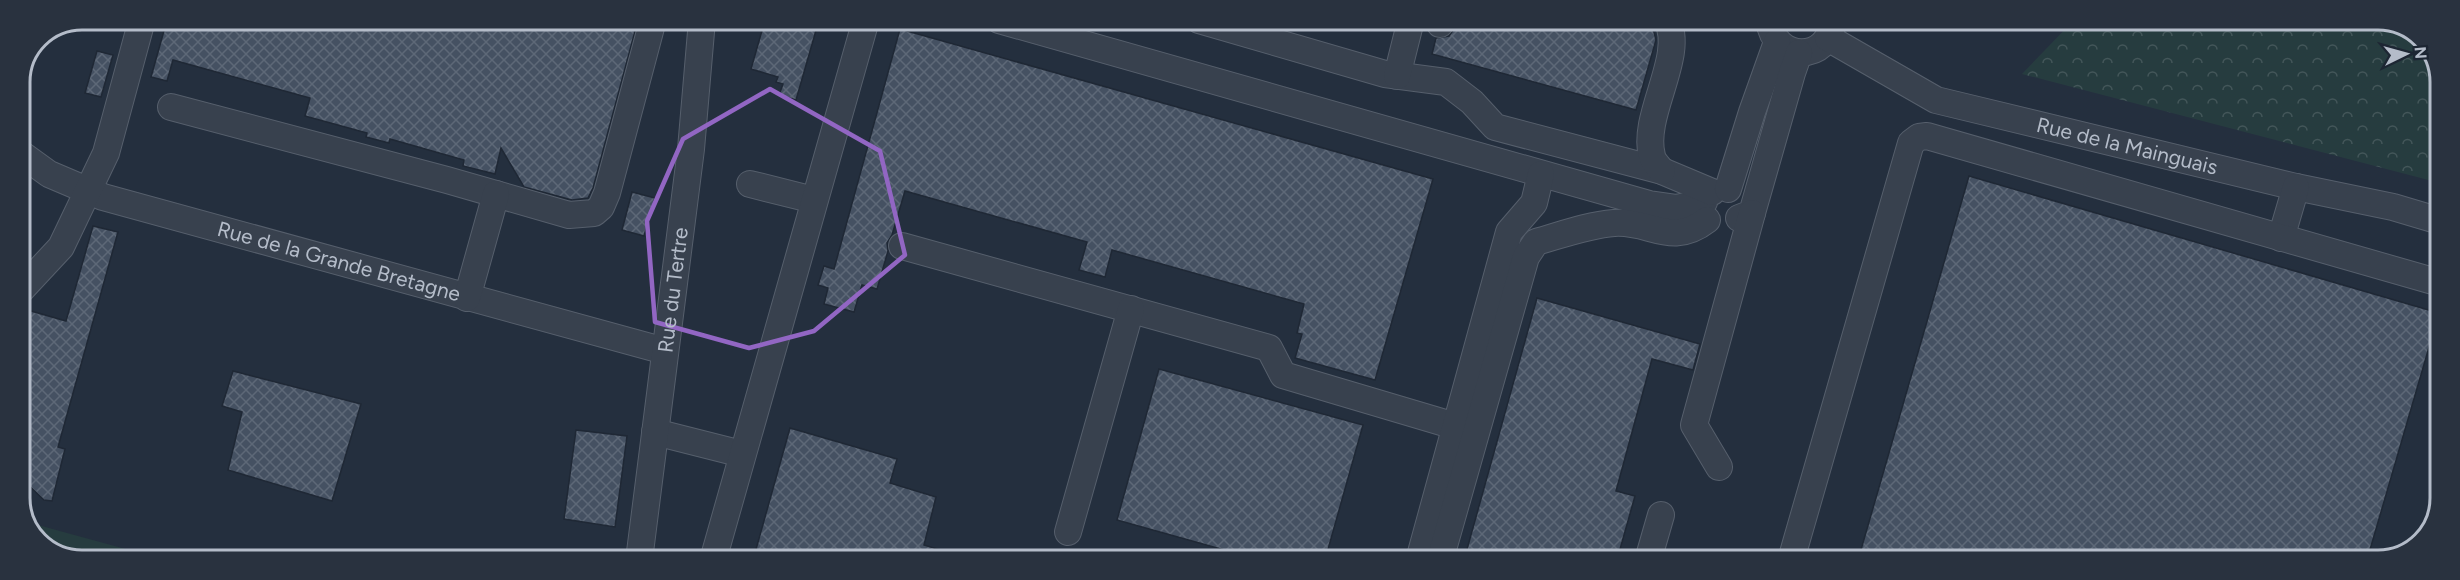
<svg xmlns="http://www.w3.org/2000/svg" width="2460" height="580" font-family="Figtree,sans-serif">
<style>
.green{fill:#263c3f}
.forest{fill:url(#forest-crowns)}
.building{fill:url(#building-cross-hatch);stroke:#1f2835;stroke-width:1.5}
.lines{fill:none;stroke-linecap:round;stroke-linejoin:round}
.minor-casing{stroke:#565f6c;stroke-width:28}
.minor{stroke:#38414e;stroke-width:26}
.marked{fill:none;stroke:#9266c3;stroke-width:4.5;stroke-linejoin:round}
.labels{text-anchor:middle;stroke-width:4.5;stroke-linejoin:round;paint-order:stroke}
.street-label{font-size:21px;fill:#b4bcc9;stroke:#1d2633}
.rim{fill:none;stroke:#b4bcc9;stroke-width:3}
</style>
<defs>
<pattern id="forest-crowns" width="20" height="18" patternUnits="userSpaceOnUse" patternTransform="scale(1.5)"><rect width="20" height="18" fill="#263c3f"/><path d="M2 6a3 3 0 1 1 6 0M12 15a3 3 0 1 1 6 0" fill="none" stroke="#435659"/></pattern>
<pattern id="building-cross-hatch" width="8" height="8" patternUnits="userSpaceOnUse" patternTransform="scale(1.5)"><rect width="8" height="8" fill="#455162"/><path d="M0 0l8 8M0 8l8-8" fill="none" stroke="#5d6877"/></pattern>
</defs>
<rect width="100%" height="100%" fill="#242f3e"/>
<path class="green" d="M27,522L162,559H69L35,539Z"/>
<path class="forest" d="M2073,21H2391L2425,41L2440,74V183L2022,74Z"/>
<path class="building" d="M167,20H638L593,188L588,198L572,200L524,187L501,148L495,174L463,166L464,160L390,139L389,143L366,137L367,133L305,116L310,98L173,60L167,81L151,77Z
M765,20H819L796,100L779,95L783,84L776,82L778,77L751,69Z
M1454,20H1651L1656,40L1636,110L1432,54L1436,38L1449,36L1454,29Z
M900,29L1433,179L1375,380L1295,358L1302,334L1297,333L1304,304L1112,250L1105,277L1079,270L1087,242L905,191L892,235L887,243L888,251L877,289L862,285L854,312L824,304L828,288L818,285L824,266L834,269Z
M97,51L113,55L101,97L85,93Z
M1969,176L2439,313L2367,560H1858Z
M632,192L655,198L644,236L622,230Z
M93,226L118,232L58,447L65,449L52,501L44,500L20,477V446L25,427L20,425V323L24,309L66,321Z
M1537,298L1700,344L1693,370L1652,359L1616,491L1635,496L1617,560H1464Z
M1159,369L1363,425L1325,560H1260L1117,520Z
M233,371L361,404L332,501L228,470L242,412L222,406Z
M790,428L897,459L890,483L936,497L924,545L960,556L959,560H753Z
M576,430L627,436L615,527L564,519Z"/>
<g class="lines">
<defs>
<g id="minor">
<path d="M999,20L1649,204L1677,208L1704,202"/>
<path d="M1199,20L1385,74L1446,82L1472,102L1495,127L1662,171L1712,192"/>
<path d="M1437,20L1440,24"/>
<path d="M1769,20C1774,63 1830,63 1833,20"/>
<path id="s1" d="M1828,38L1936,100L2296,187L2393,207L2440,221"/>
<path d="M1397,76L1411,20"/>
<path d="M171,107L447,180L569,215L594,213L601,207L607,193L653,20"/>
<path id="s2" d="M20,153L49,174L103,197L665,351"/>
<path d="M1662,171C1658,166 1653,161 1652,156C1641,115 1686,56 1667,20"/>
<path d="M750,184L814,200"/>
<path d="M1728,189L1752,112L1777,42"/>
<path d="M1739,218L1752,213L1792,73L1799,53"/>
<path d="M2281,238L2296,187"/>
<path d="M902,246L1269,348L1283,375L1455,426"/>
<path d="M20,291L61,247L106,153L142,20"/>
<path d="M467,298L496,194"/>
<path d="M655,432L742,454"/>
<path d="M1719,467L1694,425L1752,213"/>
<path d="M1068,532L1131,309"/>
<path id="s3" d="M639,560L691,149L702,20"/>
<path d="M713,560L866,20"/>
<path d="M1419,560L1509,232L1534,203L1541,174"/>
<path d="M1440,560L1526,257L1536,242C1561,235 1588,225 1614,223C1650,220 1671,248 1707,220"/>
<path d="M1648,560L1661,515"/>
<path d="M1791,560L1911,143L1919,137L1927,136L2440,283"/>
</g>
</defs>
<use href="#minor" class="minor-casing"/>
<use href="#minor" class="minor"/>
</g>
<path class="marked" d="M770,89L880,151L905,255L814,331L749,348L655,322L647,221L683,139Z"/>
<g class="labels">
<g class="street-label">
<text dy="7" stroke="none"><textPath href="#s1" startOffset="321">Rue de la Mainguais</textPath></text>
<text dy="7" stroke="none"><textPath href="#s2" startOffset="339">Rue de la Grande Bretagne</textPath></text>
<text dy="7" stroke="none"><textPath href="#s3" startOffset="272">Rue du Tertre</textPath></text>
</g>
</g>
<path d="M0 0H2460V580H0ZM82 30H2378A52 52 0 0 1 2430 82V498A52 52 0 0 1 2378 550H82A52 52 0 0 1 30 498V82A52 52 0 0 1 82 30Z" fill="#29323f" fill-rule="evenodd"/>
<path class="rim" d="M82 30H2378A52 52 0 0 1 2430 82V498A52 52 0 0 1 2378 550H82A52 52 0 0 1 30 498V82A52 52 0 0 1 82 30Z"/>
<g transform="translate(2406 54) rotate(85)" stroke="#1d2633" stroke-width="4.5" paint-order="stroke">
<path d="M0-4.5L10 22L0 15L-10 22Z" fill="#b4bcc9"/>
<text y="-9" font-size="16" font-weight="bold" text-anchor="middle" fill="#b4bcc9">N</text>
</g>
</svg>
